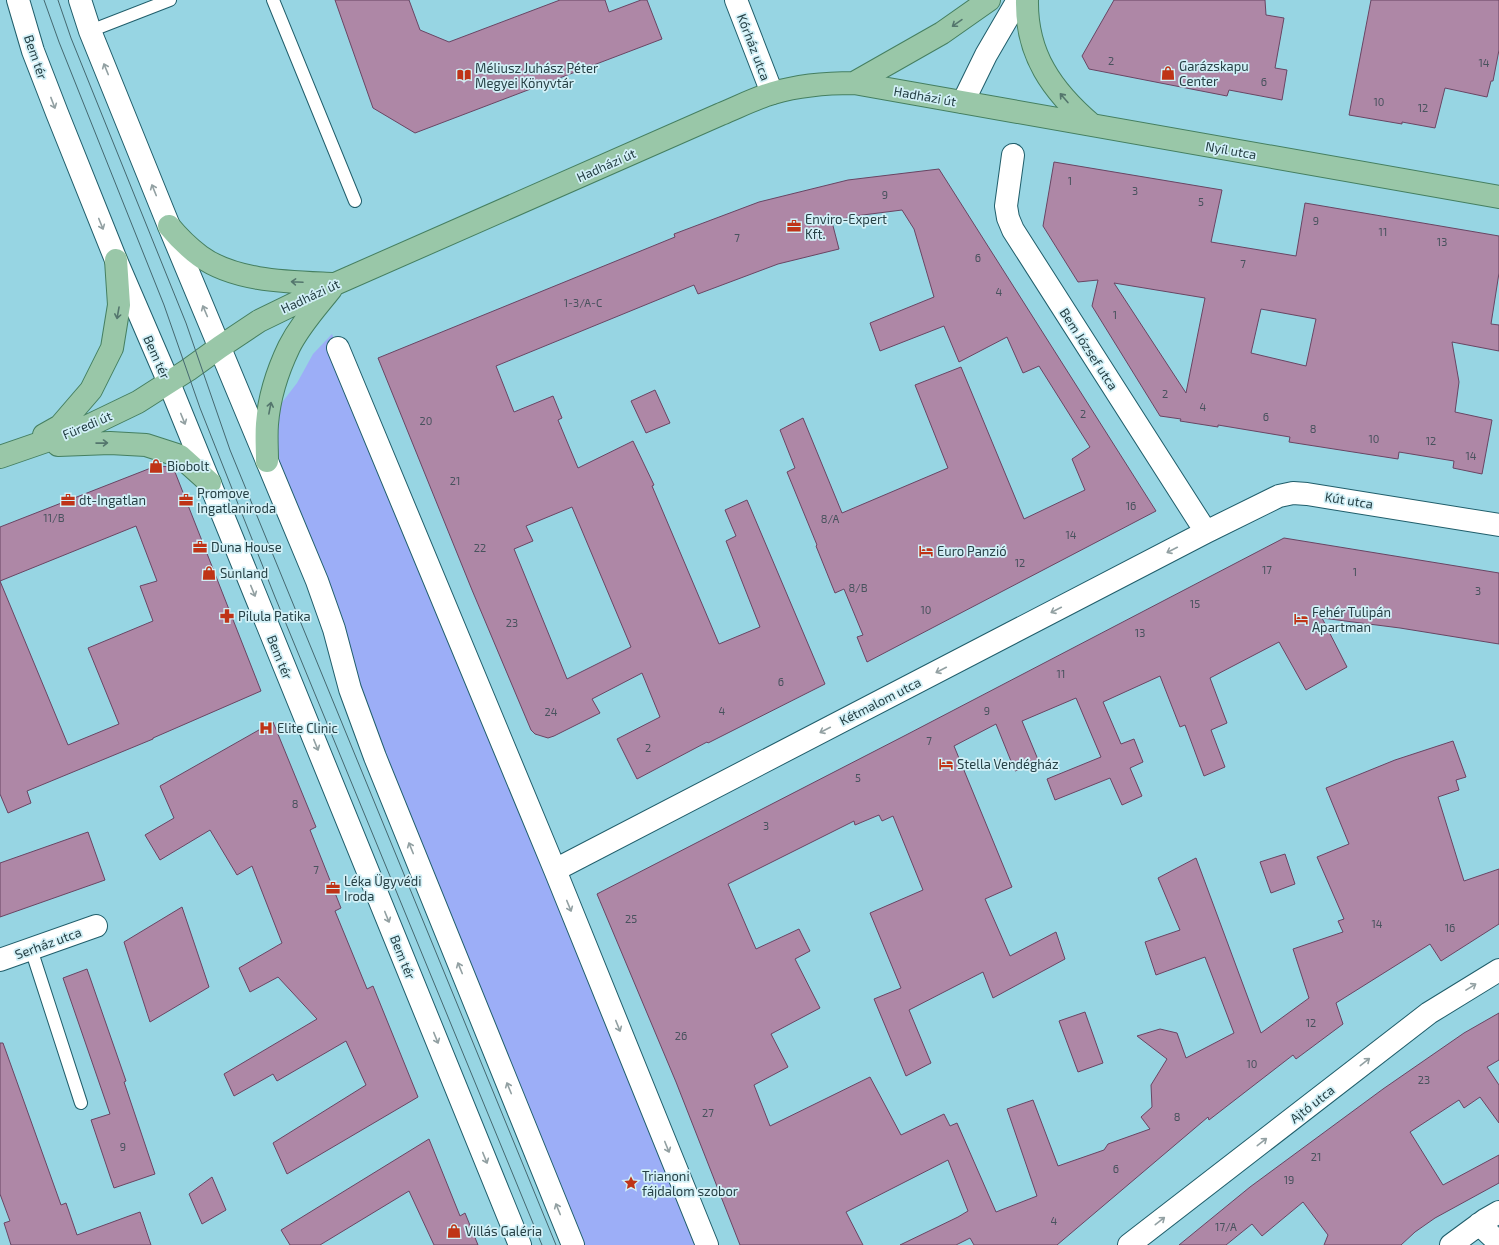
<svg xmlns="http://www.w3.org/2000/svg" width="1499" height="1245" font-family="'Exo 2',sans-serif">
<style>
.green{fill:#9caef7}
.building{fill:#ae87a6;stroke:#694563;fill-rule:evenodd}
.lines{fill:none;stroke-linecap:round;stroke-linejoin:round}
.service-casing{stroke:#205e6b;stroke-width:14}
.minor-casing{stroke:#205e6b;stroke-width:24}
.tertiary-casing{stroke:#205e6b;stroke-width:24}
.primary-casing{stroke:#457f60;stroke-width:24}
.service{stroke:#fff;stroke-width:12}
.minor{stroke:#fff;stroke-width:22}
.tertiary{stroke:#fff;stroke-width:22}
.primary{stroke:#99c7a8;stroke-width:22}
.tram{stroke:#456870;stroke-width:1}
.oneway{stroke:#54766d}
.oneway2{stroke:#92a0a2}
.labels{text-anchor:middle;stroke-width:3.5;stroke-linejoin:round;paint-order:stroke}
.number-label{font-size:11px;fill:#48525d}
.street-label{font-size:13px;fill:#264045;stroke:#d2f0f7}
.poi-label{font-size:13px;fill:#264045;stroke:#d2f0f7;text-anchor:start}
</style>
<rect width="100%" height="100%" fill="#97d5e3"/>
<path class="green" d="M332,334L421,545L707,1245H573L267,461V422L297,383L313,354Z"/>
<path class="building" d="M335,0H409L420,30L449,42L560,0H605L609,12L641,0H647L662,39L415,133L373,108Z
M1114,0H1265L1266,15L1284,18L1275,68L1287,70L1282,100L1229,90L1227,96L1089,69L1082,56Z
M1371,0H1499V50L1493,81H1491L1487,97L1445,88L1435,128L1402,122V124L1349,115Z
M1054,162L1222,190L1211,242L1296,256L1305,203L1499,236V273L1491,324L1499,325V351L1452,342L1459,382L1455,412L1492,420L1482,474L1453,468L1454,461L1399,452L1398,459L1289,442L1290,437L1218,425V427L1180,421L1181,419L1160,416L1092,306L1098,280L1078,282L1043,226ZM1114,283L1205,298L1186,393ZM1261,309L1316,319L1306,366L1251,353Z
M939,169L1156,511L867,662L857,637L863,635L844,589L835,593L816,546L817,545L787,472L795,468L780,430L803,418L842,513L948,468L915,385L961,367L1024,519L1085,490L1072,459L1090,447L1039,366L1023,373L1007,337L959,362L944,326L880,351L870,323L934,297L914,229L902,210L855,216L832,222L839,249L778,264L698,294L694,285L496,366L514,412L553,396L562,418L558,420L578,468L633,441L654,485L652,486L719,644L760,627L726,541L736,536L725,510L747,500L825,684L708,743L707,742L637,779L617,739L660,717L642,673L592,699L600,713L554,736L548,738L535,734L531,730L472,590L378,358L675,237L674,234L759,202L848,180ZM572,507L631,647L567,679L514,549L533,541L526,526Z
M655,390L670,423L646,433L631,401Z
M156,466L173,467L261,691L153,738V739L27,791L31,803L8,813L0,794V581L68,745L119,724L88,648L153,621L140,586L157,581L136,526L0,581V527Z
M1284,538L1499,573V644L1400,628L1322,618L1347,667L1306,690L1279,642L1210,678L1227,723L1211,730L1225,767L1204,776L1185,725L1180,727L1160,676L1103,702L1121,744L1134,739L1143,762L1130,768L1142,796L1122,805L1110,778L1055,800L1047,779L1101,757L1076,698L1022,721L1039,762L1015,771L996,724L954,746L1012,887L985,899L1010,956L1056,932L1065,959L993,998L983,972L909,1010L931,1063L906,1076L874,999L901,988L870,913L923,890L893,816L882,821L879,815L855,825L854,821L728,884L756,949L799,929L810,951L795,959L820,1008L771,1034L788,1067L754,1085L770,1126L870,1077L901,1135L944,1114L950,1126L957,1123L996,1212L1037,1196L1007,1109L1033,1100L1058,1166L1104,1150L1108,1144L1150,1129L1141,1117L1152,1107L1151,1085L1167,1059L1137,1036L1160,1029L1177,1033L1186,1058L1234,1033L1205,957L1156,975L1145,942L1180,930L1158,878L1196,858L1261,1033L1309,998L1293,949L1343,932L1338,921L1344,919L1317,857L1349,844L1326,788L1395,760L1453,741L1466,777L1456,780L1459,790L1438,797L1464,881L1499,869V924L1441,961L1430,944L1336,1003L1343,1024L1296,1059L1293,1055L1209,1120L1208,1117L1057,1245H974L970,1238L956,1245H900L958,1217L968,1211L948,1160L846,1212L863,1245H740L676,1082L597,894L906,735Z
M273,722L316,827L310,830L341,908L335,911L367,989L373,986L418,1097L287,1174L273,1143L366,1085L346,1041L277,1081L273,1074L234,1096L224,1074L317,1019L278,977L250,992L239,968L282,943L252,866L237,875L210,830L160,860L145,835L174,818L160,786Z
M88,832L105,880L0,917V863Z
M1285,854L1295,884L1271,893L1260,862Z
M182,907L209,987L150,1022L124,942Z
M87,969L126,1081L124,1082L155,1174L114,1188L91,1120L110,1114L63,978Z
M1085,1012L1103,1063L1078,1072L1059,1021Z
M1499,1013V1060L1487,1067L1499,1085V1123L1480,1097L1464,1108L1459,1100L1410,1132L1443,1185L1499,1155V1183L1435,1218L1415,1232L1401,1245H1324L1328,1235L1303,1202L1262,1236L1252,1224L1226,1245H1179L1250,1187L1383,1089L1464,1033Z
M0,1043H3L61,1205L66,1203L77,1235L140,1212L151,1245H11L4,1223L10,1221L0,1194Z
M429,1139L460,1216L465,1213L478,1245H434L409,1191L320,1245H290L281,1230Z
M212,1177L226,1210L202,1224L189,1194Z"/>
<g class="lines">
<defs>
<path id="service" d="M273,0L355,201
M90,31L170,0
M31,949L81,1103"/>
<path id="minor" d="M736,0L772,93
M1013,155L1006,206L1008,218L1013,230L1206,532
M338,348L555,870L707,1245
M555,870L1206,532L1279,496L1293,493L1307,494L1499,525
M0,960L96,926
M1479,1224L1499,1243
M1129,1245L1429,1013L1499,970
M1451,1245L1485,1220L1499,1212"/>
<path id="tertiary" d="M18,0L33,51L57,113L116,260L169,383L520,1245
M80,0L90,31L169,226L317,581L334,629L350,689L375,757L573,1245
M963,102L986,55L1018,0"/>
<path id="primary" d="M1027,0C1026,54 1052,91 1092,125
M854,83L942,33L989,0
M169,226C178,237 188,247 200,256C235,282 292,282 334,284
M44,435L60,426L91,390L112,348L119,305L116,260
M58,445L110,443L146,445L180,456L210,483
M0,457L84,428L138,402L188,370L220,347L259,321L335,284L721,114C738,107 756,98 773,93C800,85 826,83 854,83L1499,197
M267,461C267,448 266,436 267,424C269,398 278,370 289,347C300,325 316,308 331,289"/>
</defs>
<use href="#service" class="service-casing"/>
<use href="#minor" class="minor-casing"/>
<use href="#tertiary" class="tertiary-casing"/>
<use href="#primary" class="primary-casing"/>
<use href="#service" class="service"/>
<use href="#minor" class="minor"/>
<use href="#tertiary" class="tertiary"/>
<use href="#primary" class="primary"/>
<path class="tram" d="M44,0L59,42L164,305L200,408L275,597L542,1245
M58,0L71,38L186,323L230,450L556,1245"/>
</g>
<defs><path id="oneway-shaft" d="M-6 0H5M1.5-3L5.5 0L1.5 3" fill="none" stroke-width="1.6" stroke-linecap="round" stroke-linejoin="round"/></defs>
<g class="oneway">
<use href="#oneway-shaft" transform="translate(957 23) rotate(145)"/>
<use href="#oneway-shaft" transform="translate(1064 98) rotate(-131)"/>
<use href="#oneway-shaft" transform="translate(297 282) rotate(-177)"/>
<use href="#oneway-shaft" transform="translate(118 313) rotate(100)"/>
<use href="#oneway-shaft" transform="translate(270 408) rotate(-79)"/>
<use href="#oneway-shaft" transform="translate(102 443) rotate(-1)"/>
</g>
<g class="oneway2">
<use href="#oneway-shaft" transform="translate(106 69) rotate(-112)"/>
<use href="#oneway-shaft" transform="translate(53 103) rotate(69)"/>
<use href="#oneway-shaft" transform="translate(154 190) rotate(-112)"/>
<use href="#oneway-shaft" transform="translate(101 224) rotate(68)"/>
<use href="#oneway-shaft" transform="translate(205 311) rotate(-113)"/>
<use href="#oneway-shaft" transform="translate(183 419) rotate(68)"/>
<use href="#oneway-shaft" transform="translate(1172 550) rotate(153)"/>
<use href="#oneway-shaft" transform="translate(253 591) rotate(68)"/>
<use href="#oneway-shaft" transform="translate(1056 610) rotate(153)"/>
<use href="#oneway-shaft" transform="translate(941 670) rotate(153)"/>
<use href="#oneway-shaft" transform="translate(825 730) rotate(153)"/>
<use href="#oneway-shaft" transform="translate(316 745) rotate(68)"/>
<use href="#oneway-shaft" transform="translate(411 848) rotate(-112)"/>
<use href="#oneway-shaft" transform="translate(569 906) rotate(68)"/>
<use href="#oneway-shaft" transform="translate(387 917) rotate(68)"/>
<use href="#oneway-shaft" transform="translate(460 968) rotate(-112)"/>
<use href="#oneway-shaft" transform="translate(1471 987) rotate(-32)"/>
<use href="#oneway-shaft" transform="translate(618 1026) rotate(68)"/>
<use href="#oneway-shaft" transform="translate(436 1038) rotate(68)"/>
<use href="#oneway-shaft" transform="translate(1365 1062) rotate(-38)"/>
<use href="#oneway-shaft" transform="translate(509 1088) rotate(-112)"/>
<use href="#oneway-shaft" transform="translate(1262 1142) rotate(-38)"/>
<use href="#oneway-shaft" transform="translate(667 1147) rotate(68)"/>
<use href="#oneway-shaft" transform="translate(485 1158) rotate(68)"/>
<use href="#oneway-shaft" transform="translate(558 1209) rotate(-112)"/>
<use href="#oneway-shaft" transform="translate(1160 1221) rotate(-38)"/>
</g>
<defs>
<symbol id="shop-bare" viewBox="-9 -9 18 18"><path d="M-5-2.5h2.3a2.7 3.5 0 0 1 5.4 0H5L5.5 6h-11ZM-1.5-2.5h3a1.5 2.3 0 0 0-3 0Z" fill="#bf3417" stroke="#d2f0f7" stroke-width="2.5" paint-order="stroke"/></symbol>
<symbol id="library-bare" viewBox="-9 -9 18 18"><path d="M-6-4Q-3-5.5-.7-3.5V5Q-3 3-6 4ZM6-4Q3-5.5 .7-3.5V5Q3 3 6 4Z" fill="#bf3417" stroke="#d2f0f7" stroke-width="2.5" paint-order="stroke"/></symbol>
<symbol id="office-bare" viewBox="-9 -9 18 18"><path d="M-6-3h4V-5.5h4V-3h4V5H-6ZM-1-4.5V-3h2v-1.5ZM-6 0V1H6V0Z" fill="#bf3417" stroke="#d2f0f7" stroke-width="2.5" paint-order="stroke"/></symbol>
<symbol id="hotel-bare" viewBox="-9 -9 18 18"><path d="M-6-4.5h1.5V1H6V5H4.5V3h-9V5H-6ZM-4 0a1.8 1.8 0 1 1 3.6 0ZM.5 0V-2.5h3Q6-2.5 6 0Z" fill="#bf3417" stroke="#d2f0f7" stroke-width="2.5" paint-order="stroke"/></symbol>
<symbol id="pharmacy-bare" viewBox="-9 -9 18 18"><path d="M-2-6h4v4h4v4h-4v4h-4v-4h-4v-4h4Z" fill="#bf3417" stroke="#d2f0f7" stroke-width="2.5" paint-order="stroke"/></symbol>
<symbol id="hospital-bare" viewBox="-9 -9 18 18"><path d="M-5-5h3v3.5h4V-5h3V5h-3V1.5h-4V5h-3Z" fill="#bf3417" stroke="#d2f0f7" stroke-width="2.5" paint-order="stroke"/></symbol>
<symbol id="sight-bare" viewBox="-9 -9 18 18"><path d="M0-6L1.8-2.2L6-1.7L2.9 1.2L3.7 5.4L0 3.3L-3.7 5.4L-2.9 1.2L-6-1.7L-1.8-2.2Z" fill="#bf3417" stroke="#d2f0f7" stroke-width="2.5" paint-order="stroke"/></symbol>
</defs>
<g fill-rule="evenodd">
<use href="#shop-bare" x="1158" y="63" width="20" height="20"/>
<use href="#library-bare" x="454" y="65" width="20" height="20"/>
<use href="#office-bare" x="784" y="216" width="20" height="20"/>
<use href="#shop-bare" x="146" y="456" width="20" height="20"/>
<use href="#office-bare" x="58" y="490" width="20" height="20"/>
<use href="#office-bare" x="176" y="490" width="20" height="20"/>
<use href="#office-bare" x="190" y="537" width="20" height="20"/>
<use href="#hotel-bare" x="916" y="541" width="20" height="20"/>
<use href="#shop-bare" x="199" y="563" width="20" height="20"/>
<use href="#pharmacy-bare" x="217" y="606" width="20" height="20"/>
<use href="#hotel-bare" x="1291" y="609" width="20" height="20"/>
<use href="#hospital-bare" x="256" y="718" width="20" height="20"/>
<use href="#hotel-bare" x="936" y="754" width="20" height="20"/>
<use href="#office-bare" x="323" y="878" width="20" height="20"/>
<use href="#sight-bare" x="621" y="1173" width="20" height="20"/>
<use href="#shop-bare" x="444" y="1221" width="20" height="20"/>
</g>
<g class="labels">
<g class="number-label">
<text x="1111" y="65">2</text>
<text x="1484" y="67">14</text>
<text x="1264" y="86">6</text>
<text x="1379" y="106">10</text>
<text x="1423" y="112">12</text>
<text x="1070" y="185">1</text>
<text x="1135" y="195">3</text>
<text x="885" y="199">9</text>
<text x="1201" y="206">5</text>
<text x="1316" y="225">9</text>
<text x="1383" y="236">11</text>
<text x="737" y="242">7</text>
<text x="1442" y="246">13</text>
<text x="978" y="262">6</text>
<text x="1243" y="268">7</text>
<text x="999" y="296">4</text>
<text x="583" y="307">1-3/A-C</text>
<text x="1115" y="319">1</text>
<text x="1165" y="398">2</text>
<text x="1203" y="411">4</text>
<text x="1083" y="418">2</text>
<text x="1266" y="421">6</text>
<text x="426" y="425">20</text>
<text x="1313" y="433">8</text>
<text x="1374" y="443">10</text>
<text x="1431" y="445">12</text>
<text x="1471" y="460">14</text>
<text x="455" y="485">21</text>
<text x="1131" y="510">16</text>
<text x="54" y="522">11/B</text>
<text x="830" y="523">8/A</text>
<text x="1071" y="539">14</text>
<text x="480" y="552">22</text>
<text x="1020" y="567">12</text>
<text x="1267" y="574">17</text>
<text x="1355" y="576">1</text>
<text x="858" y="592">8/B</text>
<text x="1478" y="595">3</text>
<text x="1195" y="608">15</text>
<text x="926" y="614">10</text>
<text x="512" y="627">23</text>
<text x="1140" y="637">13</text>
<text x="1061" y="678">11</text>
<text x="781" y="686">6</text>
<text x="722" y="715">4</text>
<text x="987" y="715">9</text>
<text x="551" y="716">24</text>
<text x="929" y="745">7</text>
<text x="648" y="752">2</text>
<text x="858" y="782">5</text>
<text x="295" y="808">8</text>
<text x="766" y="830">3</text>
<text x="316" y="874">7</text>
<text x="631" y="923">25</text>
<text x="1377" y="928">14</text>
<text x="1450" y="932">16</text>
<text x="1311" y="1027">12</text>
<text x="681" y="1040">26</text>
<text x="1252" y="1068">10</text>
<text x="1424" y="1084">23</text>
<text x="708" y="1117">27</text>
<text x="1177" y="1121">8</text>
<text x="123" y="1151">9</text>
<text x="1316" y="1161">21</text>
<text x="1116" y="1173">6</text>
<text x="1289" y="1184">19</text>
<text x="1054" y="1225">4</text>
<text x="1226" y="1231">17/A</text>
</g>
<g class="street-label">
<text transform="translate(754 47) rotate(69)" y="5">Kórház utca</text>
<text transform="translate(36 57) rotate(71)" y="5">Bem tér</text>
<text transform="translate(925 96) rotate(10)" y="5">Hadházi út</text>
<text transform="translate(1231 150) rotate(10)" y="5">Nyíl utca</text>
<text transform="translate(606 165) rotate(-24)" y="5">Hadházi út</text>
<text transform="translate(310 296) rotate(-25)" y="5">Hadházi út</text>
<text transform="translate(1089 349) rotate(57)" y="5">Bem József utca</text>
<text transform="translate(157 357) rotate(66)" y="5">Bem tér</text>
<text transform="translate(87 425) rotate(-23)" y="5">Füredi út</text>
<text transform="translate(1349 500) rotate(9)" y="5">Kút utca</text>
<text transform="translate(280 657) rotate(68)" y="5">Bem tér</text>
<text transform="translate(880 701) rotate(-27)" y="5">Kétmalom utca</text>
<text transform="translate(48 943) rotate(-20)" y="5">Serház utca</text>
<text transform="translate(403 957) rotate(68)" y="5">Bem tér</text>
<text transform="translate(1312 1104) rotate(-38)" y="5">Ajtó utca</text>
</g>
<g class="poi-label">
<text x="1179" y="71">Garázskapu<tspan x="1179" dy="15">Center</tspan></text>
<text x="475" y="73">Méliusz Juhász Péter<tspan x="475" dy="15">Megyei Könyvtár</tspan></text>
<text x="805" y="224">Enviro-Expert<tspan x="805" dy="15">Kft.</tspan></text>
<text x="167" y="471">Biobolt</text>
<text x="197" y="498">Promove<tspan x="197" dy="15">Ingatlaniroda</tspan></text>
<text x="79" y="505">dt-Ingatlan</text>
<text x="211" y="552">Duna House</text>
<text x="937" y="556">Euro Panzió</text>
<text x="220" y="578">Sunland</text>
<text x="1312" y="617">Fehér Tulipán<tspan x="1312" dy="15">Apartman</tspan></text>
<text x="238" y="621">Pilula Patika</text>
<text x="277" y="733">Elite Clinic</text>
<text x="957" y="769">Stella Vendégház</text>
<text x="344" y="886">Léka Ügyvédi<tspan x="344" dy="15">Iroda</tspan></text>
<text x="642" y="1181">Trianoni<tspan x="642" dy="15">fájdalom szobor</tspan></text>
<text x="465" y="1236">Villás Galéria</text>
</g>
</g>
</svg>
